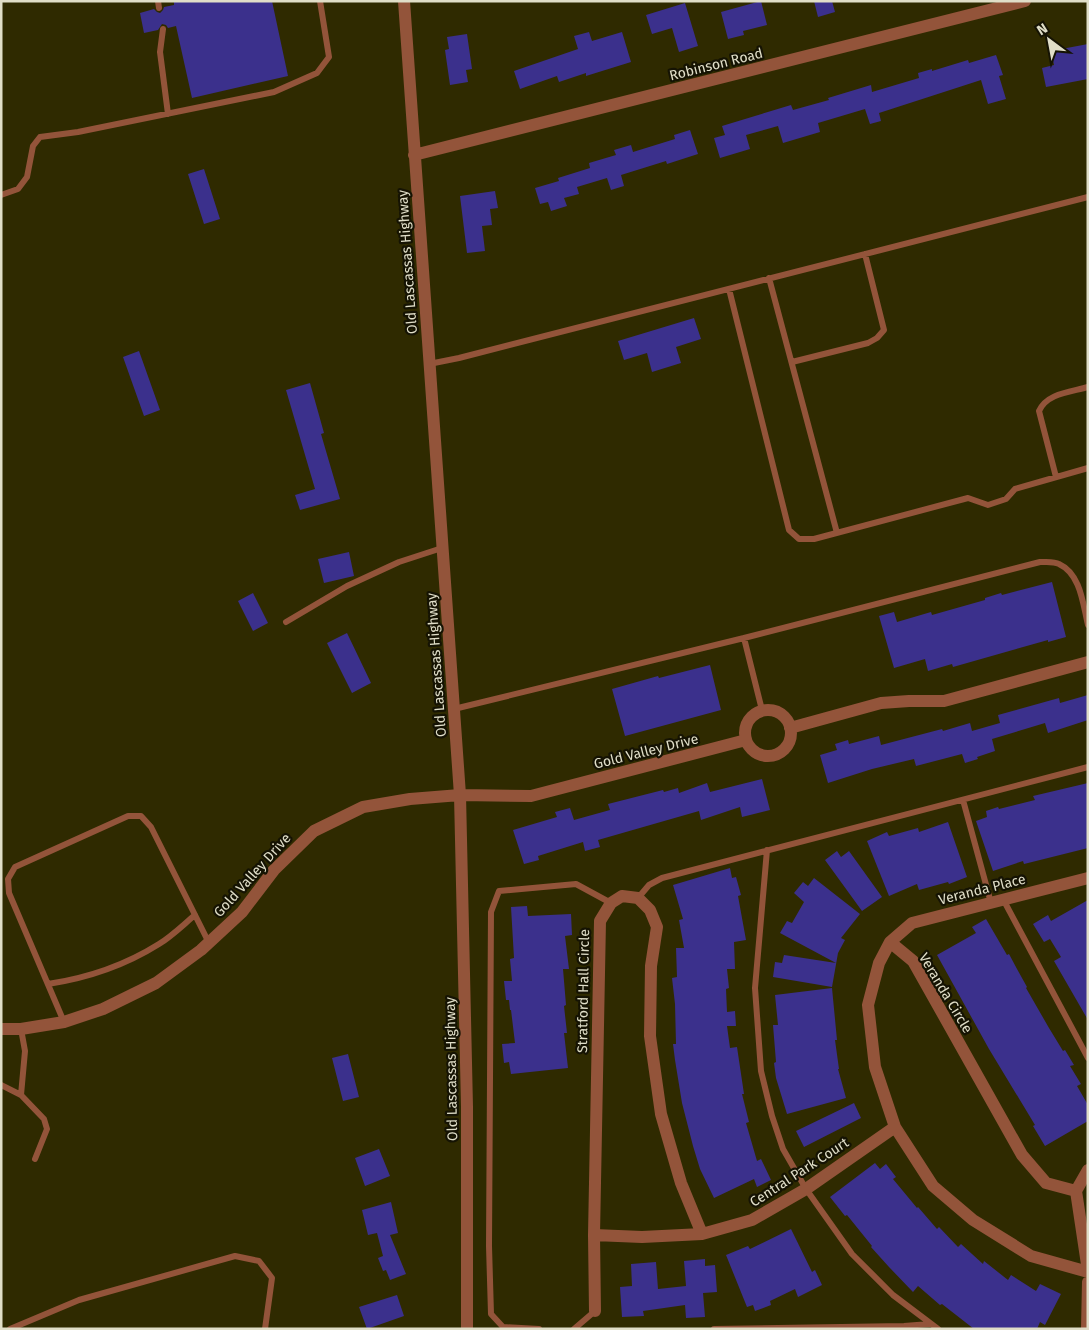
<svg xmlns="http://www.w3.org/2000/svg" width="1089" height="1330" font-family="'Fira Sans',sans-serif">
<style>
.building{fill:#3b308c}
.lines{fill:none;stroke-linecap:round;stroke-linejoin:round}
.service{stroke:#93543a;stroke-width:6}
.minor{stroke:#93543a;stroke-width:12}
.labels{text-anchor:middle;stroke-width:4.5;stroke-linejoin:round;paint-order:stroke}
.street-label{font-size:14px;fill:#e0dec8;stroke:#151303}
</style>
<rect width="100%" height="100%" fill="#2f2a00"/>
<path class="building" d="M174,1H272L288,76L192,98L176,26L168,28L166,25L162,24L158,30L144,33L140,13L154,9L157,12L160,13L163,10L164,7L174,5Z
M761,1L767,25L743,31L744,35L728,39L721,12Z
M814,1H832L835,12L818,17Z
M685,3L698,46L679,52L672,28L652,34L646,15Z
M589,32L592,41L622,32L631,62L586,76V73L559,82L557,76L520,89L514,71L578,49L574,36Z
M467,34L472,69L466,70L468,82L450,85L445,50L449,49L447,37Z
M1088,44V79L1046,87L1042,68L1054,65L1051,51Z
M996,55L1003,75L999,76L1006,99L988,104L981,80L879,113L881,121L870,124L865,109L818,123L820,132L783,143L778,126L746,135L750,149L720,158L714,138L725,135L722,126L791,105L793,110L829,100L828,98L871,85L872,92L919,78L918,73L932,69V71L968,60L969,63Z
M690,130L698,154L667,164L666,161L621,175L624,186L611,190L607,178L577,187L579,194L564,198L567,206L551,211L548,202L540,204L535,188L559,181L558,178L590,168L589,163L616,155L614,150L631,145L633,152L675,139L674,135Z
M204,169L220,219L204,224L188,174Z
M495,191L498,208L490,209L492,225L482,226L485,251L467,253L460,196Z
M694,318L701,339L676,347L681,363L652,372L647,353L624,360L618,341Z
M139,351L160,410L144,416L123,357Z
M310,383L324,433L321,434L340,499L300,510L295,495L315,489L286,390Z
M349,552L354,576L324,583L318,559Z
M1052,582L1066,637L1048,642V640L953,667L952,664L928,671L925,659L894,668L879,616L894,612L897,622L931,612L932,615L985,600V598L1001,593L1002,595Z
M253,593L268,623L253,631L238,601Z
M347,633L371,683L352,693L327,643Z
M710,665L721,710L625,736L612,689L658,676L659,678Z
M1088,695V720L1048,733L1045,723L992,739L995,751L977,757L978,759L965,763L962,754L916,766L914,759L872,769L828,783L820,755L837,750L835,744L848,740L849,744L879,736L881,745L942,729L943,731L970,723L972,731L1000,723L998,715L1059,698L1060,703Z
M762,779L770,810L742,817L740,807L701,820L699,811L598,840L600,847L585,851L583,842L538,856L539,860L524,864L513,830L557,817L555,812L570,808L574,820L610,810L608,804L663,790L664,792L678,788L679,793L707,783L710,792Z
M1088,783V848L1024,864L1023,861L993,871L976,821L987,817L986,811L998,807L999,809L1035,800L1033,796Z
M948,822L967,877L949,884L948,882L919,890L917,884L889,896L867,841L887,832L889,836L918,828L919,832Z
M837,851L841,857L849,851L882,897L862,911L825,860Z
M730,868L732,878L736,877L741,895L738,896L746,940L734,942L735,969H727L729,988L726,989L727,1012L735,1011L736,1026H727L730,1048L737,1047L744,1094H742L749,1122L746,1123L757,1161L761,1159L771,1180L757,1187L754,1179L714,1198L700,1169L693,1146L682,1103L675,1060L673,1044H676L675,1004L672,978L677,977L676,948H684L679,920L683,919L673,885Z
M814,878L860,914L841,938L845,940L838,953L832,987L773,977L775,962L782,963L784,955L836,963L780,933L787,921L792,923L804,902L794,893L803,882L808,886Z
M1088,900V1020L1054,961L1061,957L1050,939L1044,942L1033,924L1048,915L1051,921Z
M527,906L528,916L571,914L572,935L565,936L569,969H563L566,1005L564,1006L567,1033H564L568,1068L511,1074L509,1062L504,1063L502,1044L515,1043L511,1010H510L509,1000H506L504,981H512L510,959L514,958L511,907Z
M986,919L1007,955L1009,954L1017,969L1027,987L1026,988L1049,1028L1063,1051L1065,1050L1074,1065L1070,1066L1081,1084L1077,1086L1088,1105V1121L1045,1146L1033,1126L1035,1125L989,1049L937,955L976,933L972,927Z
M832,988L837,1040H835L839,1069H838L846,1098L787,1114L776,1078L774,1063L776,1062L773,1025H778L775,995Z
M348,1054L359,1097L343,1101L332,1058Z
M854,1103L861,1118L804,1147L796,1131Z
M379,1149L390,1176L365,1186L355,1158Z
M875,1163L880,1169L886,1164L896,1177L893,1179L917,1208L918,1207L937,1229L939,1227L958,1247L961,1244L983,1264L984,1261L1008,1280L1011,1275L1036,1291L1040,1284L1061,1294L1045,1325L1040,1322L1037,1329H974L942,1304L940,1305L918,1286L913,1292L889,1267L871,1247L872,1246L847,1215L845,1216L830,1197Z
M391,1202L398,1233L390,1235L406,1274L390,1280L386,1270L383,1271L378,1258L383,1256L377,1233L368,1235L362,1210Z
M791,1229L812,1272L815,1270L822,1285L798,1297L795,1289L770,1301L771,1305L755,1311L753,1305L747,1307L726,1255L748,1246L750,1249Z
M705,1259V1266L715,1265L717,1292L703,1293L705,1317L686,1318L685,1305L643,1311L644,1316L622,1317L620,1287L632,1286L631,1264L656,1262L658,1289L686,1286L684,1261Z
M397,1295L404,1316L367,1329L359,1307Z"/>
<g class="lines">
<path class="service" d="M158,1L159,8
M163,29L160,52L168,114
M1,195L18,189L27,177L33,146L40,137L78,132L274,92L317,73L329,57L320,1
M769,278L837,533
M729,289L789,530L799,539H814L968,498L988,505L1006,499L1015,489L1088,468
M792,362L868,343L877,338L884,330L865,254
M429,364L459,358L1088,197
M1056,477L1039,411C1047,393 1071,392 1088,387
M286,622L347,586L399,562L442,548
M744,638L762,710
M454,709L744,638L1040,562C1046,562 1054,561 1059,564C1081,574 1083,605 1088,625
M963,800L991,903
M767,850L755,988L761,1071L772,1116L783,1149L806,1189L852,1254L893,1295L938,1329
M638,898L649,885L662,878L1088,767
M1003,899L1088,1058
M48,984C88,978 124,966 159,944C172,936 183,925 195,915
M64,1022L9,893L8,879L15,867L128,816H141L151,827L209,943
M1,1085L21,1095L25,1051L21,1029
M21,1095L44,1119L47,1129L35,1159
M10,1329L79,1300L235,1256L259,1261L272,1278L265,1329
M539,1329L503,1327L491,1314L489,1246L491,912L499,891L576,884L611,903
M574,1329L595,1311
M714,1329L904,1326L930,1324"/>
<path class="minor" d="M404,1L460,795L467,1107V1329
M414,155L1025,1
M745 733a23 23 0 1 1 46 0a23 23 0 1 1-46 0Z
M790,728L881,703L909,701H944L1088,662
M890,942L912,923L1088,878
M1,1029H21L64,1022L103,1009L156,983L201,950L242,912L274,870L314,831L363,807L410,799L460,795L531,796L746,740
M1088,1170L1076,1191L1088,1271
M1076,1191L1046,1183L1022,1155L913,961L890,942L879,963L868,1005L875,1067L895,1127L933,1186L973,1220L1031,1256L1088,1272
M594,1235L642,1237L702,1234L752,1220L806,1189L895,1127
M595,1311L594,1235L600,921L611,903L622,896L638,898L650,910L657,927L651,966L650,1036L661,1114L681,1183L702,1234
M1087,1329L1088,1282"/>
</g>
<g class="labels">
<g class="street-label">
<text transform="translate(716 64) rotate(-14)" y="5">Robinson Road</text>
<text transform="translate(407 262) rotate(-94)" y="5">Old Lascassas Highway</text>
<text transform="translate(436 665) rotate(-94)" y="5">Old Lascassas Highway</text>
<text transform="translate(646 751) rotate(-14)" y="5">Gold Valley Drive</text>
<text transform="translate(252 875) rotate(-48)" y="5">Gold Valley Drive</text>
<text transform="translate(982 889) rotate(-14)" y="5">Veranda Place</text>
<text transform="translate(583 991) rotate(-89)" y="5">Stratford Hall Circle</text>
<text transform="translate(946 993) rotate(59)" y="5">Veranda Circle</text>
<text transform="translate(451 1069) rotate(-91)" y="5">Old Lascassas Highway</text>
<text transform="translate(799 1172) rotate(-33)" y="5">Central Park Court</text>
</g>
</g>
<rect width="1089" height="1330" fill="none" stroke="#e0dec8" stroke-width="5"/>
<g transform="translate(1049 40) rotate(328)" stroke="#151303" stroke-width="4" paint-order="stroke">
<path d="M0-4L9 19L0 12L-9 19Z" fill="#e0dec8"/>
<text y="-8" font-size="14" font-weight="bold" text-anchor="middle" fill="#e0dec8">N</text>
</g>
</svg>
